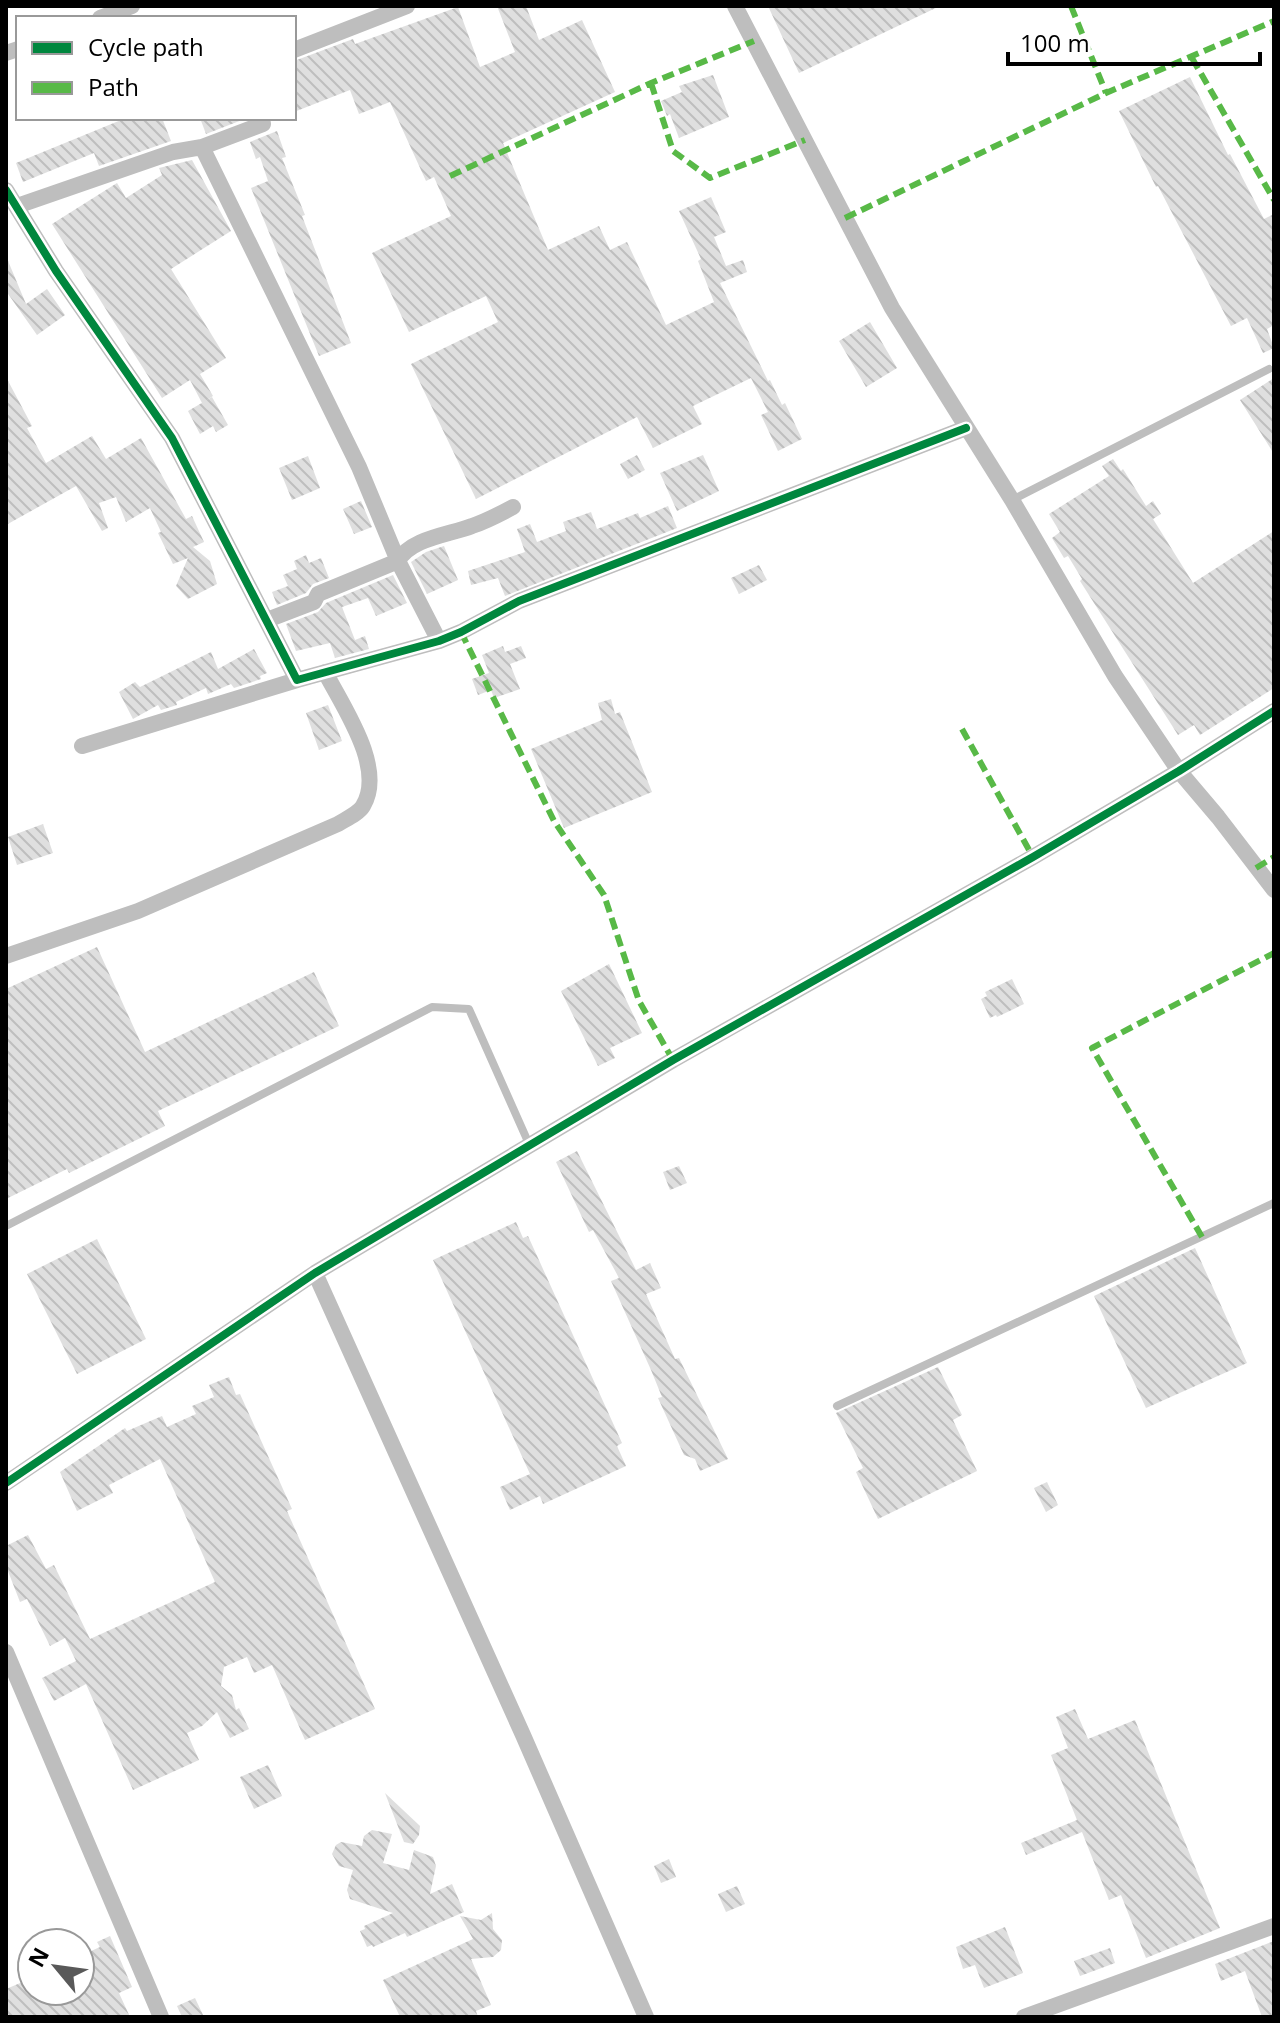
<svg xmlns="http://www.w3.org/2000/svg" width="1280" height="2023" font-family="'Open Sans',sans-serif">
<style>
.building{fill:url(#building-back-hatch)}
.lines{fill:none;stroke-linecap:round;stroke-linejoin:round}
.service{stroke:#bebebe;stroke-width:8}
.minor{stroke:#bebebe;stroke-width:16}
.quiet{stroke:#58b947;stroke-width:6;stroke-dasharray:12 6;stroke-linecap:butt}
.cycleway-casing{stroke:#fff;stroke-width:13}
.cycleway{stroke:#00873e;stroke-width:8}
</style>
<defs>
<pattern id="building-back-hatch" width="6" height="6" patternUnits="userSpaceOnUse" patternTransform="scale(2)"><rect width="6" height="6" fill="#dfdfdf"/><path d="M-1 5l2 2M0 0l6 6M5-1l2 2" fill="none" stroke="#bebebe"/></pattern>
</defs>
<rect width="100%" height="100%" fill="#fff"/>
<path class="building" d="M497,6H526L539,40L582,20L615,92L503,143L548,250L599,226L610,250L627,242L666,325L714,302L698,261L701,259L679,211L711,197L726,232L714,237L726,266L743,260L747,272L720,283L768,381L770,380L782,405L785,403L802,439L778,451L761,415L768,412L751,378L693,406L702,424L653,448L637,417L476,499L411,364L498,322L486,296L409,332L372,253L451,216L434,177L426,181L390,102L359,114L350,90L294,112V61L353,39L355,44L458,7L480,67L515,52Z
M768,6H940L799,73Z
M713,75L729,117L679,138L670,114L667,116L661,101L682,92L679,86Z
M1190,77L1228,155L1230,154L1264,219L1274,214V325L1267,329L1274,348L1263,353L1247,318L1231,326L1158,186L1156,187L1119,111Z
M126,118H162L171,141L99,166L94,153L23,182L16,163Z
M200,118H241L242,120L206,134Z
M277,131L286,157L282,158L305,215L302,216L351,343L319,356L251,188L268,181L260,157L256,159L250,142Z
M192,160L231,231L171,269L226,358L200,374L213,396L202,403L190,380L162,398L52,224L117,183L126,198L162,175L159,168Z
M6,256L26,304L47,289L65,315L37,335L6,291Z
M870,322L897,368L866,387L839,341Z
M6,377L32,426L27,428L46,463L92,436L106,459L141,438L186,519L192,516L204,542L193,547L210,561L217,584L188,599L176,586L188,558L173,564L158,533L161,532L150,508L126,522L116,497L99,503L108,528L102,531L76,486L6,525Z
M1274,378V454L1240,400Z
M212,397L228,425L216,432L213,426L200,434L188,411Z
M637,455L645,470L628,479L620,464Z
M703,455L719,491L677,511L660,473Z
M308,456L320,488L292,500L279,468Z
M1113,459L1121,471L1123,469L1146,506L1153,501L1161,514L1153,519L1193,583L1274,531V688L1200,735L1194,725L1178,735L1080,581L1082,579L1068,556L1064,558L1052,538L1060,532L1049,514L1109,476L1102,466Z
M361,501L372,527L354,534L343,509Z
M668,506L677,528L505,596L498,578L471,585L468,571L525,552L517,529L530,524L537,542L566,531L563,522L591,512L597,529L638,513L640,518Z
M444,546L458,580L427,594L411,562L426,552Z
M306,555L309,563L321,558L329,578L313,584L306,593L277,605L272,592L288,586L283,575L297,569L294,561Z
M759,565L767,580L739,594L731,578Z
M393,575L407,603L376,616L368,598L342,607L355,640L365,636L369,649L335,658L330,643L296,651L286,624L318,612L326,603Z
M503,646L505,652L521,646L526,658L510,664L520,689L494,698L491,690L478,695L472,679L489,673L482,655Z
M254,649L267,673L260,676L261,679L234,688L231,684L208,694L206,688L176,702L177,705L161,710L158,705L133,719L119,692L135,682L140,687L211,652L218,669Z
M611,699L615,714L620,712L652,792L564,828L531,749L602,720L598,703Z
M328,705L342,741L319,750L306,713Z
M43,824L53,853L17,865L8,837Z
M97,947L145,1052L314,972L339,1026L158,1111L165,1126L69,1173L67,1169L6,1199V989Z
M609,964L642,1033L610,1048L615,1058L598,1066L561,991Z
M1012,979L1024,1004L997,1017L996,1015L990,1018L981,999L987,996L985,992Z
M577,1151L636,1270L650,1263L661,1288L646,1294L675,1359L679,1358L728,1459L700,1471L695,1459L684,1455L658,1398L662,1397L651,1370L611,1281L619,1278L593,1230L589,1232L556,1162Z
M679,1166L687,1183L670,1190L663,1172Z
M516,1222L523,1238L528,1236L622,1443L617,1446L626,1466L543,1504L540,1496L510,1510L500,1487L530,1474L433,1260Z
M97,1239L146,1339L77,1374L27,1274Z
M1195,1248L1247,1363L1146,1408L1094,1296Z
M938,1367L962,1415L953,1420L977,1471L878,1519L856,1472L863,1468L836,1413Z
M229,1377L236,1395L240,1394L292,1509L287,1511L375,1709L305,1740L272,1665L254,1673L247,1657L224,1667L221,1686L232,1695L236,1710L239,1708L249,1729L230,1738L217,1712L202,1726L187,1733L199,1760L133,1790L86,1684L54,1701L42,1678L76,1661L65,1638L50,1646L27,1599L20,1602L6,1566V1546L28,1535L46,1569L54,1565L90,1639L215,1582L160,1459L109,1485L113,1493L77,1511L60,1472L125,1428L127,1431L162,1416L167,1427L196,1414L192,1406L214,1397L209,1385Z
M1047,1482L1058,1505L1046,1512L1034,1488Z
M1075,1709L1088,1739L1135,1720L1220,1928L1146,1958L1121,1895L1109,1900L1082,1832L1026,1855L1021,1843L1077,1820L1051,1755L1068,1748L1056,1717Z
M268,1765L282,1796L254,1809L240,1777Z
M385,1793L420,1826L419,1835L413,1844L404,1842Z
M372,1830L392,1834L383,1863L409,1870L414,1850L433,1857L436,1866L430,1894L452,1884L464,1912L407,1937L405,1933L373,1947L372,1945L367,1947L360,1931L365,1929L364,1926L393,1913L350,1899L347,1890L353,1870L339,1866L332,1854L336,1845L341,1842L362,1846L364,1836Z
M669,1859L676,1877L661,1883L654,1866Z
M737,1886L745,1904L726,1912L718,1894Z
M492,1913L493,1929L502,1940L501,1950L493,1957L471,1959L491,2005L476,2011L478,2017H400L383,1980L473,1939L460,1916L481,1920Z
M1005,1927L1023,1973L984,1988L975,1965L963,1969L956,1947Z
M110,1936L132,1987L119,1993L130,2017H6V1989L32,1978V1991H80V1956L100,1947L97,1942Z
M1274,1941V2017H1262L1245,1971L1221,1981L1215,1964Z
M1110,1948L1115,1963L1080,1976L1074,1961Z
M195,1998L204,2017H182L177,2006Z"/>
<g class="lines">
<path class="service" d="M1012,500L1269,369
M6,1226L432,1007L469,1009L529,1144
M837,1406L1274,1203"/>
<path class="minor" d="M735,6L892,308L1012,500L1115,676L1179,771L1218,817L1274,890
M100,18L132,6
M294,50L407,6
M6,53L18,49
M202,147L359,467L398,561L439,641
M6,190L56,271L172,438L297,680L439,641L461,632L519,601L966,428
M17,206L173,152L202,147L263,124L262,118
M267,620L314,602L318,594L398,561C411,538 449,535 472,526C487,521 500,514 513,507
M82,746L297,680
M6,956L138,911L338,824C346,819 359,813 363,806C386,768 343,707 325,672
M315,1273L523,1735L646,2017
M6,1483L315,1273L673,1060L1033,857L1179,771L1274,711
M6,1652L161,2017
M1024,2017L1274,1926"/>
<path class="quiet" d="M1071,6L1106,93
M1192,58L1274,200
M651,83L673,151L710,178L805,140
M450,176L651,83L754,41
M845,218L1106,93L1274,21
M461,632L554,821L604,895L639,1001L673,1060
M962,729L1033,857
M1256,868L1274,857
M1202,1237L1092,1048L1274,953"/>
<defs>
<path id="cycleway" d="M6,190L56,271L172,438L297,680L439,641L461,632L519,601L966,428
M6,1483L315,1273L673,1060L1033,857L1179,771L1274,711"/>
</defs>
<use href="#cycleway" class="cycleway-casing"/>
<use href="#cycleway" class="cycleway"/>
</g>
<rect width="1280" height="2023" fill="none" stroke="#000000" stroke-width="16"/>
<rect x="16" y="16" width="280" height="104" fill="#ffffff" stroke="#999999" stroke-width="2"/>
<rect x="32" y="42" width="40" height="12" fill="#00873e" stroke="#999999" stroke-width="2"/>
<text x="88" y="56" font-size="24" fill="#000000">Cycle path</text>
<rect x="32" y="82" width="40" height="12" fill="#58b947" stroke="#999999" stroke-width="2"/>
<text x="88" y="96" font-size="24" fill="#000000">Path</text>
<g transform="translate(56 1967) rotate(299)"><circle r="38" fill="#ffffff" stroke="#999999" stroke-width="2"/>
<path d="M0-6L14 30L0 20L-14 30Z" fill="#595959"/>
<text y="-12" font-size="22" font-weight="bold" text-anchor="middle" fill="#000000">N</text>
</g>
<path d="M1008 52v12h252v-12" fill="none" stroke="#000000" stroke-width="4"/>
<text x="1020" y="52" font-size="24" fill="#000000" stroke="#ffffff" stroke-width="6" paint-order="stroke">100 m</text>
</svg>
